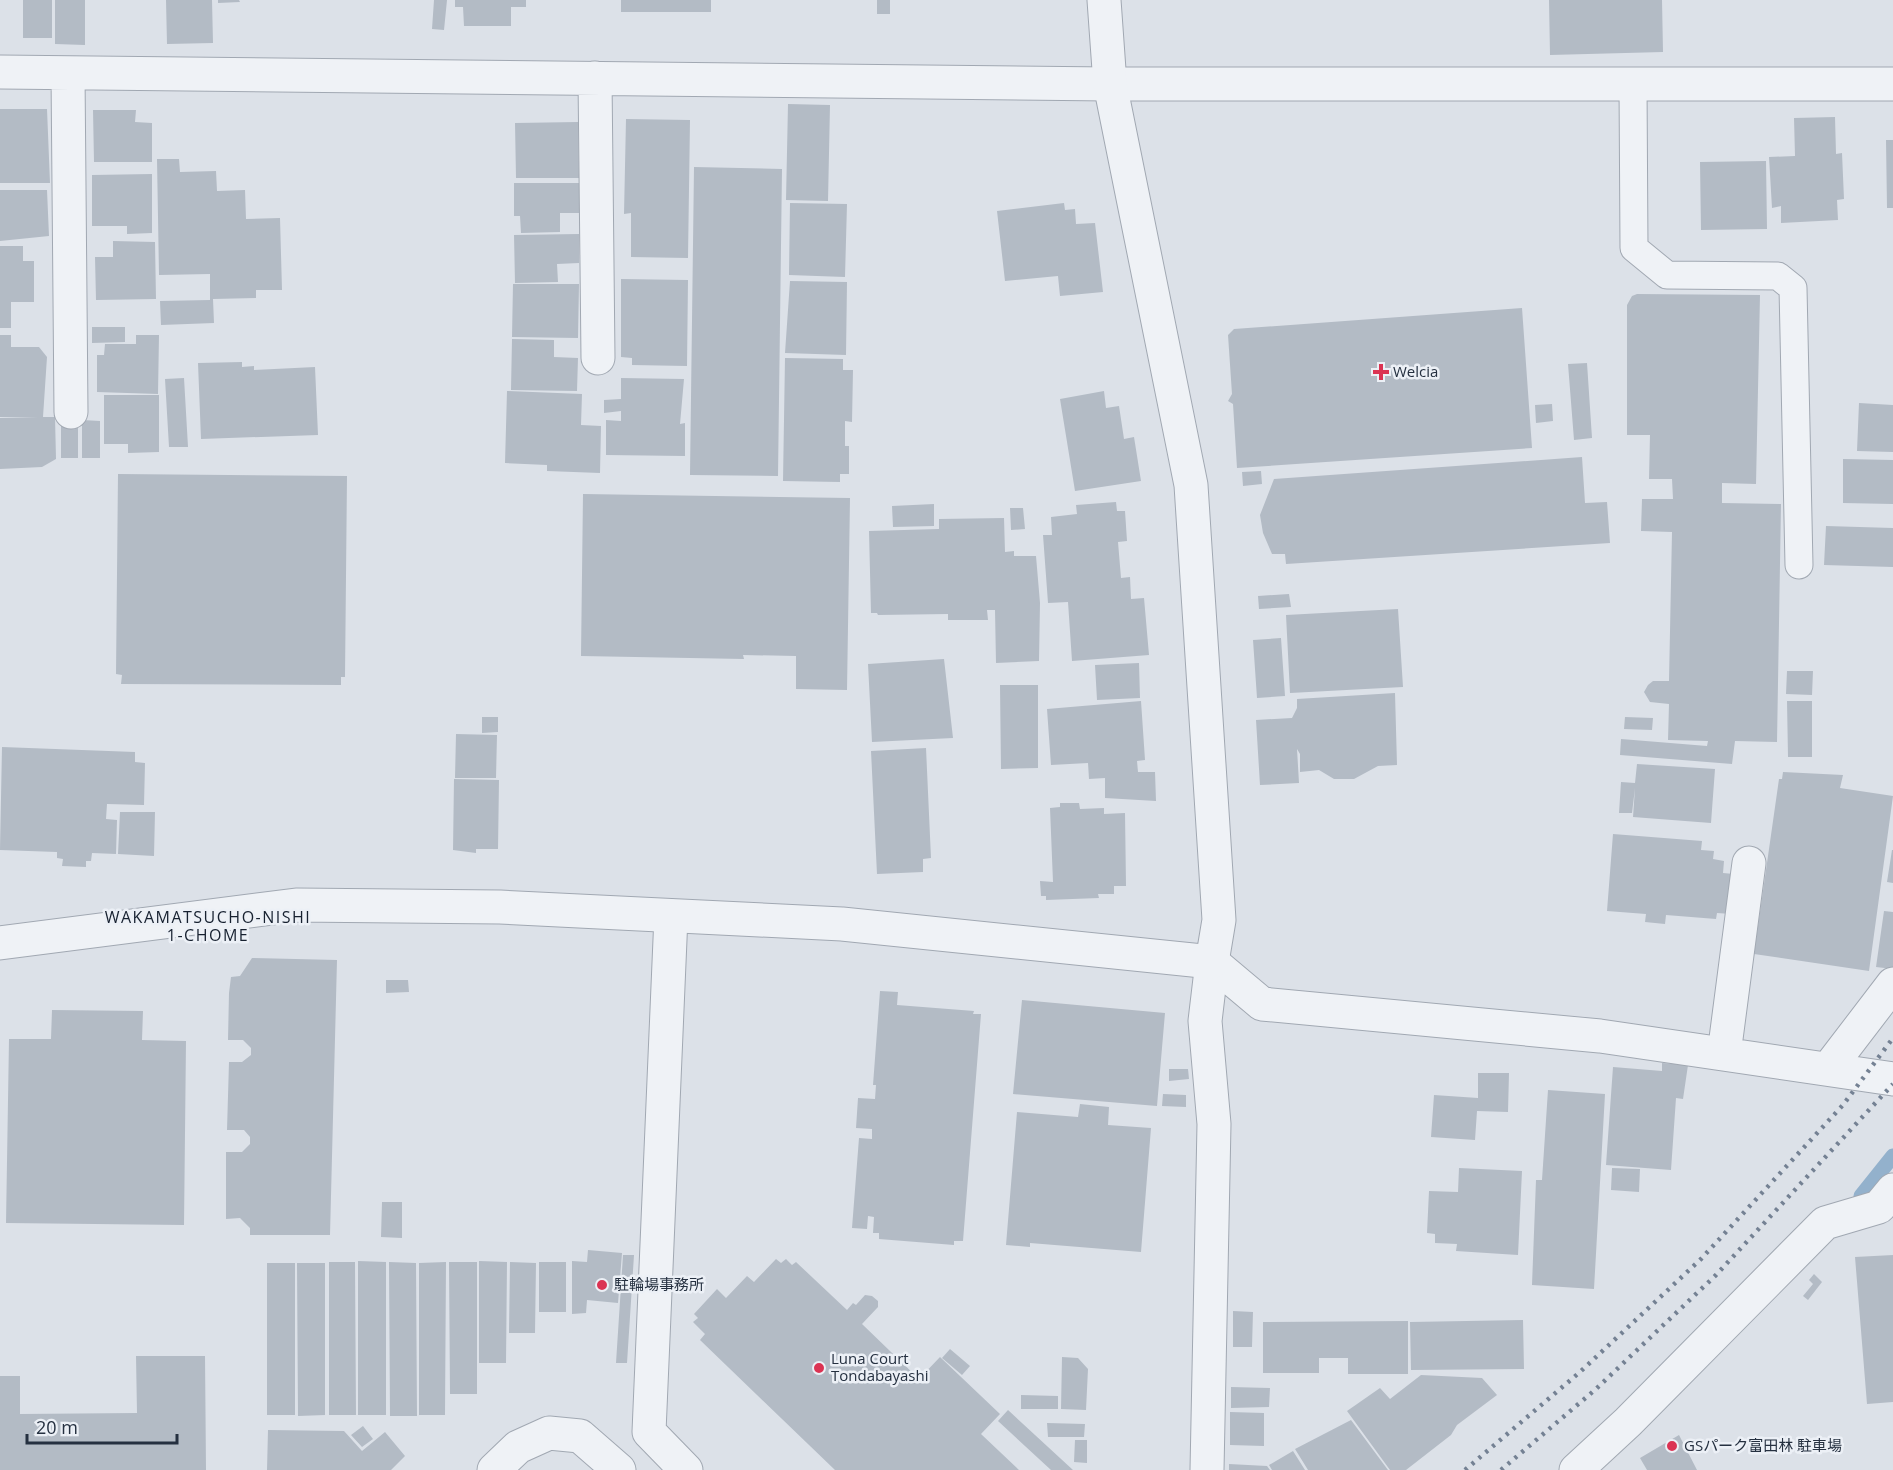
<svg xmlns="http://www.w3.org/2000/svg" width="1893" height="1470" font-family="'Open Sans','Noto Sans JP',sans-serif">
<style>
.lines{fill:none;stroke-linecap:round;stroke-linejoin:round}
.stream{stroke:#93b1cc;stroke-width:15}
.building{fill:#b3bbc5}
.service-casing{stroke:#a1a8b2;stroke-width:29}
.pedestrian-casing{stroke:#a1a8b2;stroke-width:35}
.minor-casing{stroke:#a1a8b2;stroke-width:35}
.tertiary-casing{stroke:#a1a8b2;stroke-width:35}
.service{stroke:#eff2f6;stroke-width:27}
.pedestrian{stroke:#eff2f6;stroke-width:33}
.minor{stroke:#eff2f6;stroke-width:33}
.tertiary{stroke:#eff2f6;stroke-width:33}
.rail{stroke:#748193;stroke-width:4.5;stroke-dasharray:3 6;stroke-linecap:butt}
.poi-dot{fill:#db3353;stroke:#ecf0f6;stroke-width:2}
.labels{text-anchor:middle;stroke-width:5;stroke-linejoin:round;paint-order:stroke}
.poi-label{font-size:15px;fill:#253040;stroke:#ecf0f6;text-anchor:start}
.neighbourhood-label{font-size:16px;letter-spacing:1.5px;fill:#172130;stroke:#ecf0f6}
</style>
<rect width="100%" height="100%" fill="#dce1e8"/>
<g class="lines">
<path class="stream" d="M1861,1196L1893,1156"/>
</g>
<path class="building" d="M23,0H52V38H23Z
M55,0H85V45L55,44Z
M166,0H212L213,43L167,44Z
M218,0H239L240,2L218,3Z
M434,0H447L444,30L432,29Z
M455,0H526V7H511V26H464L463,7H455Z
M621,0H711V12H621Z
M877,0H890V14H877Z
M1549,0H1662L1663,52L1550,55Z
M788,104L830,105L828,201L786,200Z
M0,109H47L50,183H0Z
M93,110H136L135,122L152,123V162H94Z
M1835,117L1836,154L1842,153L1844,199L1837,200L1838,220L1781,223V206L1772,208L1769,157L1795,156L1794,118Z
M626,119L690,120L688,258L631,257V213L624,214Z
M578,122L579,178H516L515,123Z
M1886,140H1893V208H1887Z
M157,159H179L180,172L216,171L217,191L245,190L246,219L280,218L282,290H256V298L213,299L214,323L161,325L160,301L210,300V274L159,275Z
M1766,161L1767,229L1701,230L1700,162Z
M694,167L782,169L778,476L690,475Z
M152,174V233L127,234V226H92V175Z
M514,183H580V213H560V232L521,233L520,216H514Z
M0,190H47L49,236L0,241Z
M790,203L847,204L845,277L789,275Z
M1064,203L1065,210L1075,209L1076,224L1095,223L1103,292L1060,296L1058,276L1005,281L997,211Z
M579,234V263L557,264L558,282L515,283L514,235Z
M113,241L155,242L156,299L96,300L95,257H113Z
M0,246H23V261H34V302H11V328H0Z
M621,279L688,280L687,366L632,365V358L621,357Z
M790,281L847,282L846,355L785,353Z
M513,284H579L578,338L512,337Z
M1637,294L1760,295L1756,484L1722,483V503L1781,504L1777,742L1735,741L1732,764L1620,755L1621,739L1707,746L1708,741L1668,740L1669,704L1650,702L1644,692L1648,685L1653,681H1669L1672,532L1641,531L1642,499H1673L1672,479H1649L1650,435H1627V305L1632,296Z
M1522,308L1532,448L1237,468L1233,404L1228,401L1232,394L1228,335L1234,329Z
M92,327H125V342L92,343Z
M0,335H11V347H39L47,357L43,417H55L56,459L42,467L0,469V418L38,417H0Z
M136,335H159L158,394L97,392V355H104L105,344H136Z
M512,339L554,340V357L578,358L577,391L511,390Z
M785,358L843,359V370H853L852,422L845,421V446H849V474H840V482L783,481Z
M242,362V367L254,366V370L315,367L318,435L201,439L198,363Z
M1587,363L1592,438L1574,440L1568,364Z
M184,378L188,447H169L165,379Z
M621,378L684,379L680,424L685,423V456L606,455V420L621,421V411L604,413V400L621,399Z
M507,391L582,394L581,425L601,426L600,473L547,471V465L505,463Z
M1104,391L1106,408L1119,406L1124,439L1134,437L1141,481L1075,491L1060,399Z
M104,395H159V452L128,453V444H104Z
M1859,403L1893,405V452L1857,451Z
M1552,404L1553,421L1536,423L1535,405Z
M61,419L78,420V458H61Z
M82,420L100,421V458H82Z
M1582,457L1585,503L1607,502L1610,543L1286,564L1285,554H1272L1263,533L1260,515L1274,479Z
M1843,459L1893,460V504L1843,503Z
M1261,471L1262,484L1243,486L1242,472Z
M118,474L347,476L345,677H341V685L121,684L122,675L116,674Z
M583,494L850,498L847,690L796,689V656L743,655L744,659L581,656Z
M1116,502L1117,511H1125L1127,541L1118,542L1121,578L1130,577L1131,599L1144,598L1149,655L1072,661L1068,602L1048,603L1043,535H1052L1051,517L1077,514L1076,505Z
M934,504V526L893,527L892,506Z
M1010,508H1023L1025,529L1011,530Z
M1004,518L1005,552L1014,551V556H1036L1040,603L1039,661L996,663L995,610H987L988,620H948V614L878,615L877,613H871L869,531L939,529V519Z
M1826,526L1893,528V567L1824,565Z
M1289,594L1291,607L1259,609L1258,596Z
M1398,609L1403,687L1290,693L1286,615Z
M1281,638L1285,696L1257,698L1253,640Z
M944,659L953,738L872,742L868,664Z
M1139,663L1140,698L1097,700L1095,665Z
M1787,671H1813L1812,695L1786,694Z
M1000,685H1038V768L1001,769Z
M1395,693L1397,765L1378,766L1354,779H1334L1319,770L1300,772V754L1297,749L1299,783L1260,785L1256,720L1292,718L1297,708V699Z
M1141,701L1145,760L1137,761L1138,772H1155L1156,801L1105,798V778L1089,779L1088,763L1051,765L1047,709Z
M1787,701H1812V757H1788Z
M482,717H498V732L482,733Z
M1625,717L1653,718L1652,730L1624,729Z
M456,734L497,735L496,778H455Z
M2,747L135,752V762L145,763L144,805L107,804L106,819L117,820L116,854L92,853L91,861H86V867L62,866L63,859L57,858V852L0,850Z
M926,748L931,858L923,859V872L877,874L871,751Z
M1637,764L1715,769L1711,823L1633,817L1635,788L1632,813H1619L1621,782L1635,783Z
M1783,772L1843,775L1840,788L1893,796L1869,971L1754,954L1779,779H1782Z
M454,779L499,780L498,849H476V853L453,850Z
M1060,803H1079L1080,809L1104,808V814L1125,813L1126,886H1114V894H1098L1099,898L1046,900V896H1041L1040,881L1053,882L1050,808L1060,807Z
M120,812H155L154,856L118,854Z
M1613,834L1702,841L1701,850L1714,851L1713,859L1724,861L1723,873L1734,874L1731,914L1717,913L1716,919L1666,915L1665,924L1645,922L1646,914L1607,911Z
M1892,850H1893V883L1887,882Z
M1884,911L1893,912V969L1876,967Z
M252,958L337,960L330,1235H250V1228L240,1218L226,1219V1152H242L250,1144V1137L244,1130H227L229,1062H242L251,1055V1048L243,1040H228L229,993L231,977L240,976Z
M386,980H408L409,992L386,993Z
M880,991L898,992L897,1005L974,1011L973,1014H981L963,1241H954V1245L879,1239V1233H873L874,1217L868,1216L867,1229L852,1228L859,1138L872,1139V1129L856,1128L858,1098L875,1099L876,1085H873Z
M1022,1000L1165,1013L1157,1106L1013,1094Z
M52,1010L143,1011L142,1040L186,1041L184,1225L6,1223L9,1039H51Z
M1662,1063L1688,1065L1683,1099L1676,1098L1671,1170L1606,1165L1613,1067L1662,1071Z
M1169,1069H1188L1189,1079L1169,1081Z
M1478,1073H1509L1508,1112L1477,1111L1475,1140L1431,1137L1434,1095L1478,1098Z
M1548,1090L1605,1094L1594,1289L1532,1285L1536,1180H1542Z
M1163,1094L1186,1095V1107L1162,1106Z
M1080,1104L1109,1107L1108,1125L1151,1128L1141,1252L1030,1243V1247L1006,1245L1017,1112L1078,1117Z
M1459,1168L1522,1171L1518,1255L1456,1251L1457,1244L1435,1243V1234L1427,1233L1429,1191L1458,1192Z
M1612,1168L1640,1169L1639,1192L1611,1190Z
M382,1202H402V1238L381,1237Z
M588,1250L622,1253L618,1303L587,1300L586,1313L572,1314V1261L587,1262Z
M623,1255H634L627,1363H616Z
M1893,1255V1402L1867,1404L1855,1257Z
M776,1259L781,1263L786,1259L792,1265L796,1262L847,1310L853,1303L856,1305L865,1295L872,1296L878,1301V1307L862,1324L919,1379L940,1357L1000,1414L981,1434L1019,1470H835L700,1340L705,1334L693,1322L698,1318L694,1314L717,1289L726,1298L747,1276L754,1282Z
M358,1261L386,1262V1415H358Z
M479,1261L507,1262L506,1363H479Z
M329,1262H355L356,1415H329Z
M389,1262L416,1263L417,1416H390Z
M446,1262L445,1415H419V1263Z
M449,1262H477V1394H450Z
M510,1262L536,1263L535,1333H509Z
M539,1262H566V1312H539Z
M267,1263H295V1415H267Z
M297,1263H325V1415L298,1416Z
M1814,1274L1822,1282L1808,1300L1803,1296L1813,1284L1809,1280Z
M1233,1311L1253,1312L1252,1347H1233Z
M1523,1320L1524,1369L1411,1370L1410,1322Z
M1408,1321V1374H1348V1358H1319V1373H1263V1322Z
M950,1349L970,1366L962,1375L942,1358Z
M136,1356H205L206,1470H0V1376H20V1414L137,1413Z
M1062,1357L1078,1358L1088,1369L1086,1410L1061,1409Z
M1421,1375L1482,1378L1497,1395L1457,1425L1451,1435L1406,1470H1390L1347,1411L1380,1388L1390,1399Z
M1231,1387L1270,1388L1269,1407L1231,1408Z
M1021,1395L1058,1396V1409H1021Z
M1008,1410L1073,1470H1051L998,1421Z
M1230,1412L1264,1413V1446L1230,1445Z
M1351,1420L1388,1470H1308L1295,1449Z
M1047,1423L1085,1424L1084,1437H1048Z
M363,1426L373,1439L362,1447L351,1435Z
M268,1430L344,1431L362,1451L385,1432L405,1456L391,1470H267Z
M1679,1435L1697,1470H1647L1640,1458Z
M1075,1440H1087V1463L1074,1462Z
M1293,1451L1305,1470H1272L1269,1465Z
M1229,1464L1267,1466L1270,1470H1229Z"/>
<g class="lines">
<defs>
<path id="service" d="M1633,84L1634,248L1667,275L1778,276L1793,288L1799,565"/>
<path id="pedestrian" d="M671,916L649,1432L686,1470"/>
<path id="minor" d="M0,72L1110,84H1893
M68,73L71,412
M595,78L598,358
M1212,962L1262,1004L1600,1036L1893,1079
M1724,1054L1749,863
M1828,1069L1893,984
M1207,1470L1214,1124L1205,1021L1212,962
M1576,1470L1628,1422L1825,1223L1879,1207L1893,1190"/>
<path id="tertiary" d="M0,943L296,905L500,907L842,924L1212,962L1219,920L1191,485L1110,84L1104,0
M494,1470L518,1447L549,1433L580,1436L619,1470"/>
</defs>
<use href="#service" class="service-casing"/>
<use href="#pedestrian" class="pedestrian-casing"/>
<use href="#minor" class="minor-casing"/>
<use href="#tertiary" class="tertiary-casing"/>
<use href="#service" class="service"/>
<use href="#pedestrian" class="pedestrian"/>
<use href="#minor" class="minor"/>
<use href="#tertiary" class="tertiary"/>
<path class="rail" d="M1465,1470L1580,1372L1701,1259L1843,1105L1893,1038
M1501,1470L1596,1389L1716,1275L1893,1084"/>
</g>
<g class="poi-dot">
<path d="M1378 363h6v6h6v6h-6v6h-6v-6h-6v-6h6z"/>
<circle cx="602" cy="1285" r="6"/>
<circle cx="819" cy="1368" r="6"/>
<circle cx="1672" cy="1446" r="6"/>
</g>
<g class="labels">
<g class="poi-label">
<text x="1393" y="377">Welcia</text>
<text x="614" y="1290">駐輪場事務所</text>
<text x="831" y="1364">Luna Court<tspan x="831" dy="17">Tondabayashi</tspan></text>
<text x="1684" y="1451">GSパーク富田林 駐車場</text>
</g>
<g class="neighbourhood-label">
<text x="208" y="923">WAKAMATSUCHO-NISHI<tspan x="208" dy="18">1-CHOME</tspan></text>
</g>
</g>
<path d="M27 1434v9h150v-9" fill="none" stroke="#253040" stroke-width="3"/>
<text x="36" y="1434" font-size="18" fill="#253040" stroke="#ecf0f6" stroke-width="4.5" paint-order="stroke">20 m</text>
</svg>
